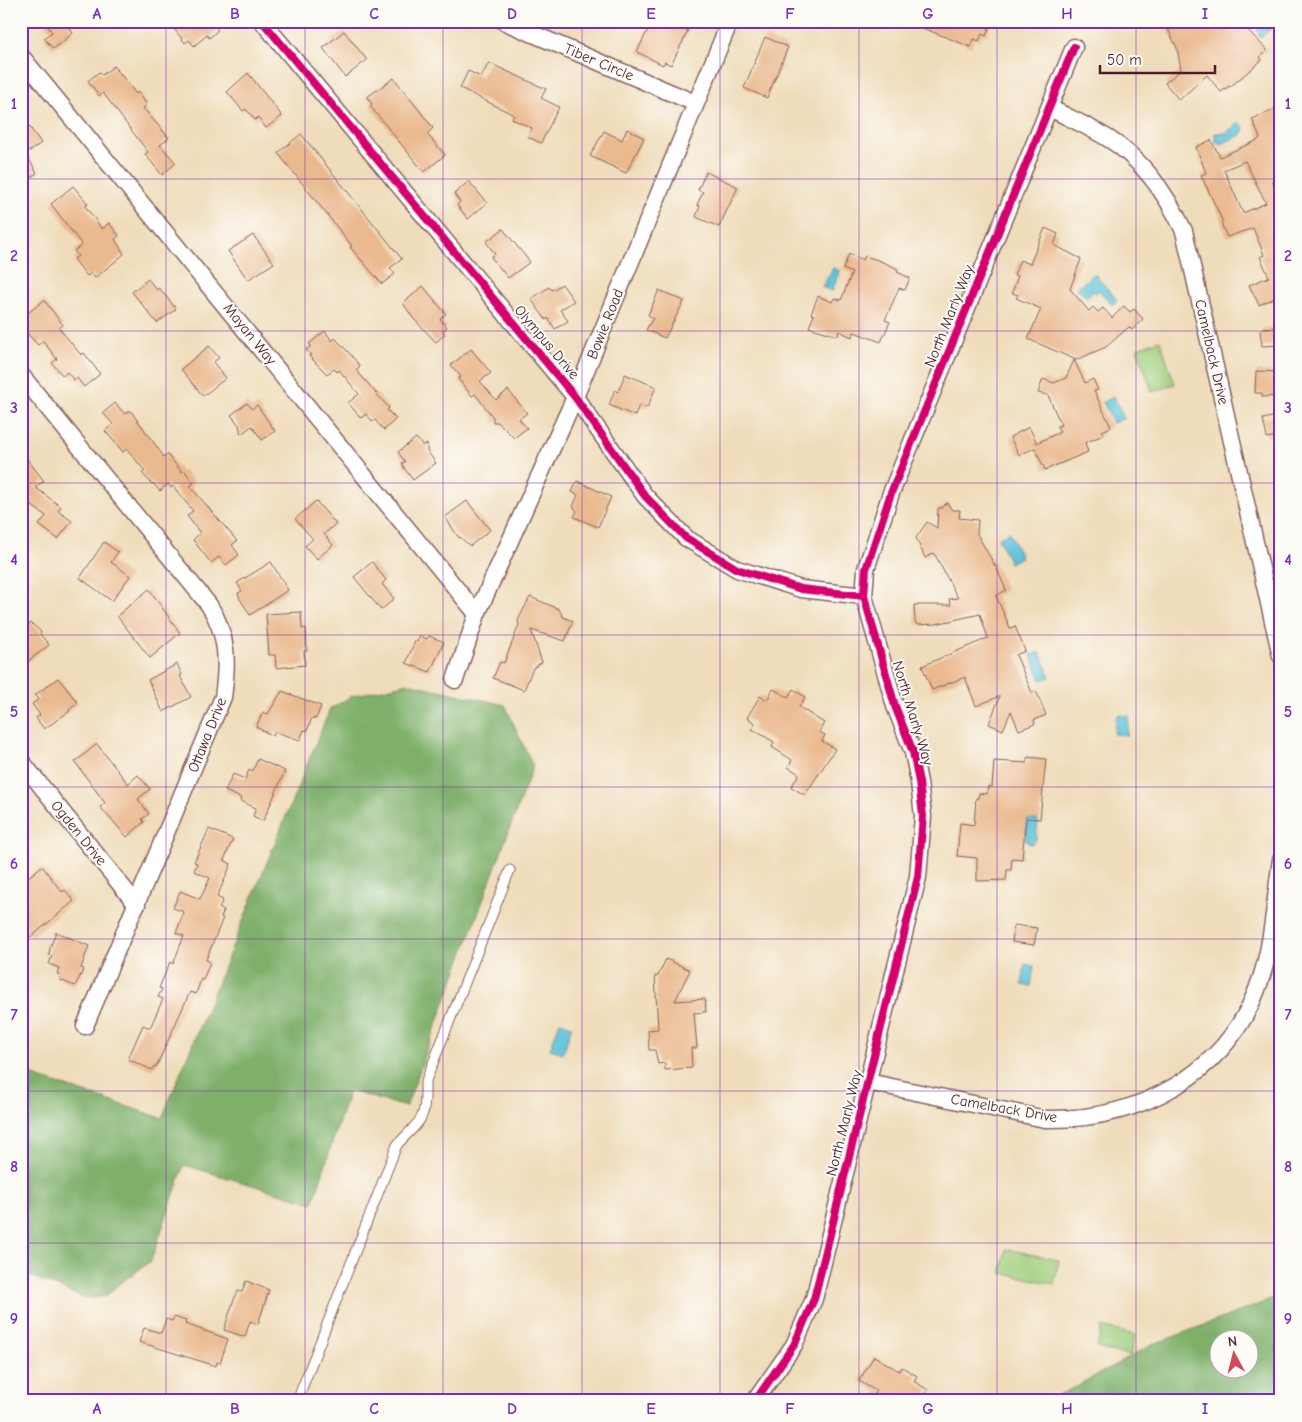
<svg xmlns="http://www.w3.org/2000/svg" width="1302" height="1422" font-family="'Comic Neue',sans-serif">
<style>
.green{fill:#9ecd7b;stroke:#747653}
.forest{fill:#7eb06b;stroke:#64684b;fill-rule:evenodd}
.water{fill:#5cc3d9;stroke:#537182}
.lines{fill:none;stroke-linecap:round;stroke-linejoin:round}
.stream{stroke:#5cc3d9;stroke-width:4.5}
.building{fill:#eab98e;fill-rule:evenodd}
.service-casing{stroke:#84615d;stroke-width:11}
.minor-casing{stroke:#84615d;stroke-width:19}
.service{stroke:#fff;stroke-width:9}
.minor{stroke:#fff;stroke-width:16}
.cycleway-casing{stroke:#fdfcf7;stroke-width:11}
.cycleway{stroke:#d6006c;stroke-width:8}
.grid{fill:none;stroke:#7b2cbf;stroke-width:1;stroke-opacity:0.55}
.labels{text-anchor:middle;stroke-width:4;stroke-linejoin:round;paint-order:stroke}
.street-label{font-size:15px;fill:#4a1f2b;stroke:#fdfcf7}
.neatline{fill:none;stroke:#7b2cbf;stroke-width:2}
.grid-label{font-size:16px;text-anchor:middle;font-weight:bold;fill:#7b2cbf}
</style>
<rect width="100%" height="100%" fill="#fdfcf7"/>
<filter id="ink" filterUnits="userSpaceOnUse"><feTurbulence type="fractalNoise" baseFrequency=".02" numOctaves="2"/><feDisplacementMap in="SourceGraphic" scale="10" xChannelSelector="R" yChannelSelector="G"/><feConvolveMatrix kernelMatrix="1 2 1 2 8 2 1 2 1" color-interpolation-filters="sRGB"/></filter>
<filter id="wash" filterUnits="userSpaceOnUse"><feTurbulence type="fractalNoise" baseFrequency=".0096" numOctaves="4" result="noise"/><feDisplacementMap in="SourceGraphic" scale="20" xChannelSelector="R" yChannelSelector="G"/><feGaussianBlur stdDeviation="1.12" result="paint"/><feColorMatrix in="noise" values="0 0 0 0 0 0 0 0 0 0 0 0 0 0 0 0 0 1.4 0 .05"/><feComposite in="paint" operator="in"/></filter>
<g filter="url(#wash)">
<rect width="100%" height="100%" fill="#efdcba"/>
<path class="green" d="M1160,340L1175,384L1152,392L1137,348Z
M1006,1249L1059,1260L1054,1284L1001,1273Z
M1102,1327L1135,1335L1130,1356L1097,1348Z"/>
<path class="forest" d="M408,683L505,705L533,766L406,1107L349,1091L313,1203L184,1165L151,1261L119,1284L106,1296L86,1299L21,1272V1072L162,1118L330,709L352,696Z
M1281,1296V1401H1049L1154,1344ZM1220,1340H1250V1370H1220Z"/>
<path class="water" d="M1260,21H1276L1277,24L1260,37L1257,29Z
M1239,122L1244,127L1241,135L1221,144L1215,141V133H1226Z
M833,268L840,271L832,291L822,287Z
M1094,273L1117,300L1112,305L1099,290L1095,293L1093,291L1086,297L1077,288Z
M1114,397L1124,418L1113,423L1103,402Z
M1009,532L1021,557L1010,563L998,538Z
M1040,652L1050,677L1041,680L1031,655Z
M1119,715L1129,716L1127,735L1114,734L1116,717Z
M1027,819L1038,820L1036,840L1032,844L1028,843L1025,839Z
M1025,964L1034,966L1031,986L1022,985Z
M560,1022L572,1026L563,1053L550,1049Z"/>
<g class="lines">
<path class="stream" d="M1270,1401L1281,1394"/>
</g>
<g id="blocks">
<path class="building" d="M43,21H77L69,28L73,33L53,49L44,38L52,32Z
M168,21H210L218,30L209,38L207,35L194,46L189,40L185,43Z
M652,21H669L688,31L671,65L665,62L663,65L637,52Z
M992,21L986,36L982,34L979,41L974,39L971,47L907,22Z
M1180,21H1239L1267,50L1260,57L1262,60L1230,87L1229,86L1221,92L1207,75L1179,100L1165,83L1181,70L1177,48L1167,27Z
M344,31L367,60L345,77L323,48Z
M765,37L788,47L767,98L744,88Z
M489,63L546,89L541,98L559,107L541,143L528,137L532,128L512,119L514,115L460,88L468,71L481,77Z
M114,66L136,94L138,92L147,105L143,108L169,138L160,145L176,163L162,175L145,154L148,152L103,93L99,96L88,81L99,72L102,75Z
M248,73L282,116L266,128L258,117L255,120L246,109L243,111L227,92Z
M394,78L433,128L427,134L445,155L424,172L370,106L372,104L367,97Z
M1281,107V177L1272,181L1281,200V306L1277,297L1259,305L1249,285L1269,277L1260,257L1264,255L1253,228L1227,237L1221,223L1223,222L1201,175L1206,173L1196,147L1211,140L1220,157L1258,140L1260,138L1252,119ZM1245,161L1266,203L1243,213L1224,170Z
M29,126L41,143L26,154L37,173L21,184V131Z
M627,129L644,138L626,173L590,156L604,131L622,140Z
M301,134L402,259L390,268L395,274L382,284L350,247L352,246L278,153Z
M706,172L738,187L719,227L696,217L700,206L697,205L703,192L698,190Z
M469,181L487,203L468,219L457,205L460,202L454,194Z
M73,186L88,204L85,206L102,229L109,223L119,236L115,239L124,254L95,278L91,273L87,276L74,259L78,256L74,251L82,245L51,204Z
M1045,228L1058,234L1054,245L1081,259L1070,289L1089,311L1093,307L1098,312L1103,308L1112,318L1124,306L1130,312L1134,309L1143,319L1132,330L1129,327L1106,347L1076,360L1028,339L1041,309L1016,298L1018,295L1012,293L1018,276L1014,275L1020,260L1030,264Z
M503,229L530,262L508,278L491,257L495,254L486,242Z
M253,235L274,263L248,280L228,251Z
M849,254L863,260L865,256L878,260L898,269L897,272L910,278L905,290L899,288L885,320L890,322L881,342L854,332L852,337L839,331L838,336L809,327L814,315L811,314L818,296L832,302L834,298L841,300L852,273L843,269Z
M148,279L157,290L159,288L176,309L157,323L132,292Z
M562,284L574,301L560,310L568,321L555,329L548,318L546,320L531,299L549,287L552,290Z
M423,286L446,314L440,319L447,327L443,331L445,334L436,342L413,318L403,303Z
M659,290L684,301L665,338L646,330L653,318L648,315Z
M44,300L63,325L59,328L81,355L84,353L100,374L84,387L77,378L74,380L67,372L63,376L52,363L57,359L43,341L38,345L21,327V319Z
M1281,327V345L1262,346L1260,331L1263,328Z
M325,331L332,341L335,338L350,354L360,366L356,370L389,408L387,410L396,419L384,430L375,420L373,422L366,414L361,418L348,403L359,394L339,370L337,372L334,369L327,374L309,356L311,355L306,350L311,346L309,344Z
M209,346L219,358L213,362L226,378L203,396L181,369Z
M471,349L491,373L480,381L496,400L508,390L527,413L519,419L527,428L514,438L498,422H493V417L475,394L472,396L458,379L461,377L451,365Z
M1074,360L1085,383L1093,379L1098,390L1094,391L1111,427L1102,431L1103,435L1085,443L1088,452L1045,470L1035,448L1019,455L1010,437L1029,427L1037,443L1060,432L1057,426L1061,425L1048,395L1038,393L1043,379L1054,383L1066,378Z
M1256,371L1281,372V396L1262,397V393H1255Z
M625,374L656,387L647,408L639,405L635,416L609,405L615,390L618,392Z
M115,403L125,414L130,410L164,457L167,454L182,472L184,470L194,483L190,486L237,541L232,545L239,555L226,565L219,557L211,563L193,540L200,533L187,516L193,511L173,486L171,488L168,484L160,491L153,483L152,484L142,473L145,471L127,449L123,452L105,431L113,424L103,413Z
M247,403L252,409L257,405L275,431L262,440L252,426L241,434L239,425L231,415Z
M1281,415V435L1267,438L1263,419Z
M416,438L422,445L427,444V451L436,463L413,480L404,468L402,463L405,462L398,452Z
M21,451L44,481L35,487L61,507L58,511L72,521L58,539L39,525L46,516L21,498Z
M577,481L611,497L598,527L574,517L577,511L573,507L578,495L572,492Z
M316,501L336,524L324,534L333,545L317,559L305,546L313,539L295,519Z
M467,501L490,530L470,546L460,537L459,538L445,517Z
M947,503L952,510H960L959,518L978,520L977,534L998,571L1006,590L996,596L1010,628L1015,626L1025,651L1016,655L1032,693L1036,691L1046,715L1034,720L1035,724L1019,730L1011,711L1003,730L989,724L1000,696L976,706L965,677L932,690L922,666L988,638L980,614L936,624L917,625L915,621L914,605H951L949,599L958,598L934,553L925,558L916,538L927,522L937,528L938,508H942Z
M104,542L118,552L111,562L130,576L112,601L80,578Z
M271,562L288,590L250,615L240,599L238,593L242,591L237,583Z
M372,562L386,580L382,584L394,599L381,610L354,577Z
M149,589L180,633L150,658L117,616Z
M530,597L559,609L563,617L573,621L565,641L531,630L542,662L533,668L524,690L493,678L500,662L504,663L519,625L518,620Z
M301,612L302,629L306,628L307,651H304L305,665L276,668L275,655H269L266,614Z
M31,623L41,632L40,634L49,645L21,667V631Z
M420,636L427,639L429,636L444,642L430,672L406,663L415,641L417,642Z
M177,664L182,675L180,676L191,697L163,712L148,680Z
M58,678L78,703L69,710L70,711L44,729L36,718L40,715L32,704L39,699L35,695Z
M773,689L788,697L793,689L805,697L799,707L824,723L819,732L825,735L822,741L835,749L805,795L791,787L799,774L788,767L792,760L772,747L774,742L752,729L755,723L747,718L760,696L767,700Z
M282,691L321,706L316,719L312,718L307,731L304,730L300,740L275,732L273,736L256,727L263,712L268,714Z
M97,744L128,784L138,775L150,789L138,799L149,814L142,819L144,822L127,837L100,807L105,803L75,762Z
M1028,757L1046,759L1040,819L1026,818L1022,859L1012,858L1011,870H1007L1006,880L977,881V858L957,856L960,823L974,825L976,798H978L979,793L987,794L988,786L992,787L994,761L1027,763Z
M258,759L285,771L263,821L253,816L256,808L240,801L241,798L225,791L233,774L245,779L249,770L252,772Z
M209,829L233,839L224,860L231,864L217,897L223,900L219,908L224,910L221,917L223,918L206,960L210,962L203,980L201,979L196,994L190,992L156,1067L154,1066L152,1070L128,1059L143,1025L150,1028L163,999L158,997L162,989L159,988L170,962L173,964L184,936L176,933L184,912L173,908L180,891L200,899L210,878L194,871L197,863L194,862Z
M42,866L62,892L65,890L74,901L31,937L21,925V883Z
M1014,925L1037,928L1034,945L1012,942Z
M56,932L89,946L81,968L84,969L75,986L60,980L61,975L57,974L59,968L49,964L52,956L49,955L50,948Z
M666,959L690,970L675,1001L705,999L706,1012L694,1013L697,1048H691L692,1068L665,1070V1063L658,1064L655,1050H649L648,1030L658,1029L655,976H658Z
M246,1281L269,1290L258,1324L250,1321L245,1337L224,1330L233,1302L238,1291L242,1292Z
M174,1317L186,1321L185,1324L228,1339L220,1363L217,1362L216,1366L139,1342L144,1328L161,1333L166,1319L172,1321Z
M874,1356L899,1371L902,1367L917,1376L914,1381L928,1390L921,1401H870L876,1391L859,1381Z"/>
</g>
</g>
<g filter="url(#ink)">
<use href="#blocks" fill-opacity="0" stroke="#84615d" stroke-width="1"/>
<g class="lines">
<defs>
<path id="service" d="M297,1401L397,1145C422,1118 426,1122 425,1083L510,870"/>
<path id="minor" d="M262,21L575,397L645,496L686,538L737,569L801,589L864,596
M503,21L695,103
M21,56L477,614
M1050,108C1069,118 1090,127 1109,139C1143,160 1167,195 1184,231L1281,656
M21,375L209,605C228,635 228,662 223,697L85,1026
M455,680L477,614L575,397L730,21
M21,761L137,905
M868,1082L1045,1119C1139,1121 1229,1074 1260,981C1273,944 1275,898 1281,860
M755,1401L794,1345L814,1299L918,877L923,816L919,782L913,752L895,706L864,596L866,569L891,493L1074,47"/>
</defs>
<use href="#service" class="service-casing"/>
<use href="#minor" class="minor-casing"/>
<use href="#service" class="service"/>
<use href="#minor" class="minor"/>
<defs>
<path id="cycleway" d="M262,21L575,397L645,496L686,538L737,569L801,589L864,596
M755,1401L794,1345L814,1299L918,877L923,816L919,782L913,752L895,706L864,596L866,569L891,493L1074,47"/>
</defs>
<use href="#cycleway" class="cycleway-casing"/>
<use href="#cycleway" class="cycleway"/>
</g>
</g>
<path class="grid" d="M166,21V1401M305,21V1401M443,21V1401M582,21V1401M720,21V1401M859,21V1401M997,21V1401M1136,21V1401M21,179H1281M21,331H1281M21,483H1281M21,635H1281M21,787H1281M21,939H1281M21,1091H1281M21,1243H1281"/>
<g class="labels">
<g class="street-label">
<text transform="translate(599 62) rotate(23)" y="5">Tiber Circle</text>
<text transform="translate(949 316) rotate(-68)" y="5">North Marly Way</text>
<text transform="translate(605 324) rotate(-68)" y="5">Bowie Road</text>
<text transform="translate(250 334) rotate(51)" y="5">Mayan Way</text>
<text transform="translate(547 342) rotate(50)" y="5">Olympus Drive</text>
<text transform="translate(1212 352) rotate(77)" y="5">Camelback Drive</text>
<text transform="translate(913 713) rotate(73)" y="5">North Marly Way</text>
<text transform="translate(207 735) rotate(-68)" y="5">Ottawa Drive</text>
<text transform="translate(79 833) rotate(51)" y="5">Ogden Drive</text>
<text transform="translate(1004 1108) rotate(10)" y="5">Camelback Drive</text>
<text transform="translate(844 1123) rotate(-76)" y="5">North Marly Way</text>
</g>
</g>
<rect width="1302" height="1422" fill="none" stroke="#fdfcf7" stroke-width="55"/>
<g transform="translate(1234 1354) rotate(353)"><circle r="24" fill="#fdfcf7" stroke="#b5a4a5"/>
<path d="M0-4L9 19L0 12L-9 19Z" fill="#d1495b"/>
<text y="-8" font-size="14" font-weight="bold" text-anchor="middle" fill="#4a1f2b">N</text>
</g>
<path d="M1100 65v8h115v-8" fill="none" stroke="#4a1f2b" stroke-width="2.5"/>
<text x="1107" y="65" font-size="15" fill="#4a1f2b" stroke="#fdfcf7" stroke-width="4" paint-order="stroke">50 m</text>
<rect x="28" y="28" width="1246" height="1366" class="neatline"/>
<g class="grid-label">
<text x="97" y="19">A</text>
<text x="235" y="19">B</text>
<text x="374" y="19">C</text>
<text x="512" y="19">D</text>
<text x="651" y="19">E</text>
<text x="790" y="19">F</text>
<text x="928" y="19">G</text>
<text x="1067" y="19">H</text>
<text x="1205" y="19">I</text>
<text x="14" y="109">1</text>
<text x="1288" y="109">1</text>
<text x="14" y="261">2</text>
<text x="1288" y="261">2</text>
<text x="14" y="413">3</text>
<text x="1288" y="413">3</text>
<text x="14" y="565">4</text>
<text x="1288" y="565">4</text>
<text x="14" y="717">5</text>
<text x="1288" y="717">5</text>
<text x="14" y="869">6</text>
<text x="1288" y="869">6</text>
<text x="14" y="1020">7</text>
<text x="1288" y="1020">7</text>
<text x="14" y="1172">8</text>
<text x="1288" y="1172">8</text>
<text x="14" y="1324">9</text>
<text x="1288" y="1324">9</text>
<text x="97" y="1414">A</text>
<text x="235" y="1414">B</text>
<text x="374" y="1414">C</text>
<text x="512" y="1414">D</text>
<text x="651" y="1414">E</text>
<text x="790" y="1414">F</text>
<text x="928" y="1414">G</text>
<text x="1067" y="1414">H</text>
<text x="1205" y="1414">I</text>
</g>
</svg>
